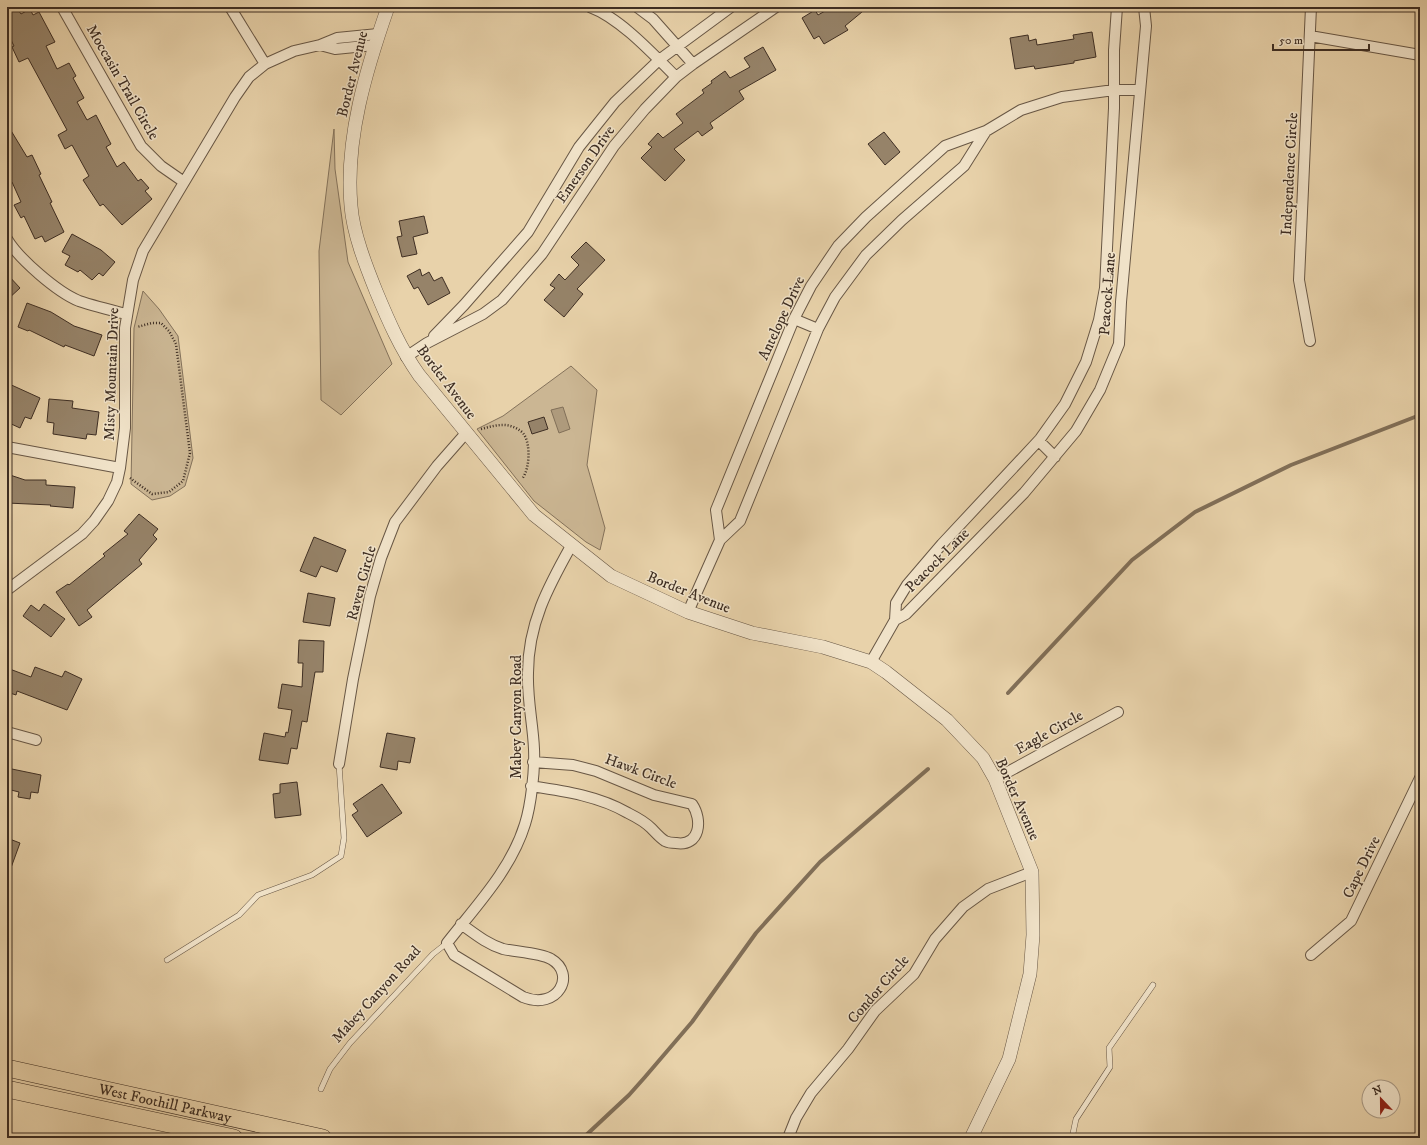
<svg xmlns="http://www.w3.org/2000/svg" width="1427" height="1145" font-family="'IM FELL DW Pica',serif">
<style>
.green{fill:#cbb693;stroke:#84725b}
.water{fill:#ae9a7c;stroke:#816f58}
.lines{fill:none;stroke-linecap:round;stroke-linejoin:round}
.stream{stroke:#816f58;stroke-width:4}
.building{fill:#968369;stroke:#3e2e23}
.service-casing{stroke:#685745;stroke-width:6}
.minor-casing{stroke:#685745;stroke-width:12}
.tertiary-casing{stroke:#685745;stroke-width:14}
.primary-casing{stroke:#3e2e23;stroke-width:18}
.path{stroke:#3e2e23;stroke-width:2.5;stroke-dasharray:1 2;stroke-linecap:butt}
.service{stroke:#f0e2c8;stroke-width:5}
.minor{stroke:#f0e2c8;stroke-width:10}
.tertiary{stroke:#f0e2c8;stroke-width:13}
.primary{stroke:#e8d2aa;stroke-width:17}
.labels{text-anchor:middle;stroke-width:3;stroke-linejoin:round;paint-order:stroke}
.street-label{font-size:15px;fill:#3e2e23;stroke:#f0e2c8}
</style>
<rect width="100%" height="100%" fill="#e8d2aa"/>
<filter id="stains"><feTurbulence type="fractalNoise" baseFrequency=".005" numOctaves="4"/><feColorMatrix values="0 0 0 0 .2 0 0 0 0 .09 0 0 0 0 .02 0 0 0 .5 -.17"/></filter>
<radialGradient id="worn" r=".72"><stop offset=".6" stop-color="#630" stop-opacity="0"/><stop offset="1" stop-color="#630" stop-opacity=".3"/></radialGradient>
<path class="green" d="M334,129L335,169L348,262L392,364L341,415L321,400L319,251Z
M143,291L159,309L178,336L193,458L185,486L170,496L152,500L131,484L134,328Z
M571,366L597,390L587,465L605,528L600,550L586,542L534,501L477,429L503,416Z"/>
<path class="water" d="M563,407L570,429L559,433L551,410Z"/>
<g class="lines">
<path class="stream" d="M1008,693L1132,560L1195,512L1291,465L1420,415
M583,1138L629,1095L645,1077L692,1022L756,933L820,862L928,769"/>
</g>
<path class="building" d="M7,7H16L21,14L30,9L33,15L39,12L55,42L46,46L57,69L69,63L76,76L73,78L84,98L77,102L87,120L96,115L111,144L106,147L117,167L124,162L138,181L141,179L149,188L145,191L152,199L122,225L103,204L100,206L83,180L89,176L72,145L65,149L58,135L67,130L28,58L19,62L12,47L14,46L7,32Z
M832,7H868L845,26L848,30L824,44L819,36L814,39L802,18L815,10L818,15Z
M1092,32L1096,57L1074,61V63L1035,69L1034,66L1015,69L1010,38L1028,35L1029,41L1036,39L1037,45L1074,39L1073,35Z
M763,47L776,70L739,91L744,99L710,123L713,128L702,136L698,131L674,149L685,160L665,181L641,158L652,147L648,144L658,133L663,138L683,123L676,114L704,93L702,90L712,83L711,81L725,71L730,78L750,67L744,58Z
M7,124L27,157L32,155L41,174L39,175L52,202L50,203L64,232L45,242L42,236L35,239L24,216L21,218L14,205L21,202L12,182L7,185Z
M884,132L900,152L885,165L868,144Z
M424,216L428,233L413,237L417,254L402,257L397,237L402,236L399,221Z
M72,234L101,250L115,262L103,276L99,273L92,280L80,270L78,272L65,265L70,256L62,252Z
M586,242L605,260L577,289L583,294L564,317L544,300L555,288L550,285L559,274L565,280L579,265L571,257Z
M420,269L422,276L429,272L434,281L442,277L450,293L428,305L418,287L414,289L407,276Z
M7,274L20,288L7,300Z
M27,303L51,312L74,326L102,335L94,356L65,345L64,347L29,330L28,331L18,327Z
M7,383L40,398L31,419L25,417L20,428L7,422Z
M49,399L73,401L72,408L99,412L96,435L87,434L86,439L53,434L54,423L47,422Z
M544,417L548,429L532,434L528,422Z
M7,474L25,480H46V485L75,487L73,508L50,506L51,505L7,503Z
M139,514L158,529L153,535L157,539L139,560L142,564L87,610L92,617L79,626L56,592L68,584L69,585L105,556L103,554L128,534L124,531Z
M314,537L346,550L337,572L321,566L316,577L300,571Z
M308,593L335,598L330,626L303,622Z
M44,604L65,619L51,637L23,616L31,605L39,611Z
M299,640L324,641L323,672H315L307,722L302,721L297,749L291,748L288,764L259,760L264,733L285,737L286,732L288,733L292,710L278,708L282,684L302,687L303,663H298Z
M35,667L62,677L65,671L82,679L67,710L17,691L16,695L7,692V668L31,677Z
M387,733L415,738L410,763L398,761L397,770L380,767Z
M7,768L41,775L38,793L31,792L30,799L18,797L19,792L7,789Z
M297,782L301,815L275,818L273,794L280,793V784Z
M382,784L402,813L367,837L352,815L358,811L353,804Z
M7,838L20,843L8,876L7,875Z"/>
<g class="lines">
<defs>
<path id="service" d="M167,960L239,915L258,895L312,875L341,856L344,838L339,764
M321,1089L330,1069L350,1043L433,954L447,943
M1072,1138L1076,1119L1110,1067L1109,1048L1153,985"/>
<path id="minor" d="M62,7L141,146L161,166L184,182
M230,7L265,64
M590,7C620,18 653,54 676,77
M637,7L653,19L693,64
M1310,36L1420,55
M320,45L335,49L375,45
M7,239C19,259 57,292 79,301C94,306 110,310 126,314
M794,319L818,329
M434,336L464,305L528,232L579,147L615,102L659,60L731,7
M1310,341L1299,280L1311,7
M406,357L427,343L483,314L502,300L542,254L614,146L645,109L676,77L693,64L776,7
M1039,441L1055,457
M7,447L120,468
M720,540L716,510L794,319L811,286L838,246L866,217L945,146L986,131L1021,110L1062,97L1114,90H1140
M7,590L82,534L94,521L108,501L117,482L120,468L125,428V328L133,280L143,251L235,97L249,77L265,64L294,51L320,45L337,38L378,34
M688,612L720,540L740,521L818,329L835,297L866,255L902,220L964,166L986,131
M895,620L906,614L1024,493L1076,431L1100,390L1119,344L1121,302L1146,26L1144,7
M871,662L895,620L896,603L907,585L942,544L1040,439L1065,404L1086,362L1099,320L1105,288L1114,108V50L1117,7
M7,732L36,740
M339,764L353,679L370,596L381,558L395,522L437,466L466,433
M995,779L1118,712
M531,786C564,791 599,796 628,813C636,817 645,822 651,828C655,832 660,838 665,841C667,842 673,843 676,843C700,847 703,820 692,804L654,795L596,771L573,765L533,762
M461,924C475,934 487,944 503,949C517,952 540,953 551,959C577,974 558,1011 523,997L454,955L447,943C475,907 511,870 525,824C531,805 535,770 534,749C533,724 527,699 528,673C528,624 548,587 571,546
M1311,955L1351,921L1420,778
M788,1138L796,1118L811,1093L848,1049L875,1011L914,974L935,939L963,907L988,889L1032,872"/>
<path id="tertiary" d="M388,7C366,70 345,139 351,206C353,233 366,266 376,291C388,320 400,348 419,375L534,515L611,576L688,612L752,633L823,647L871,662L886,672L947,720L983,758L995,779L1032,872L1033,935L1030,974L1009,1059L971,1138"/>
<g id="primary">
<path id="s1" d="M7,1068L323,1138"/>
<path d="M7,1089L234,1138"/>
</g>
</defs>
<use href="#service" class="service-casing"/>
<use href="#minor" class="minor-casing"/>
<use href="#tertiary" class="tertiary-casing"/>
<use href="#primary" class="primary-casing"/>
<path class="path" d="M481,429C496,425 510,421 523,433C531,443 530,469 522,479
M130,478L152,494L169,492L183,481L190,453L176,344L169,331L161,323H152L137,327"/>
<use href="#service" class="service"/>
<use href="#minor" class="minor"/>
<use href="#tertiary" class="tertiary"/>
<use href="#primary" class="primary"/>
</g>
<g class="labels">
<g class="street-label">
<text transform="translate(352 74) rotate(-76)" y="5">Border Avenue</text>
<text transform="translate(123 82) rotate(60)" y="5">Moccasin Trail Circle</text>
<text transform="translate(585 164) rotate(-55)" y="5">Emerson Drive</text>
<text transform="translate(1289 174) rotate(-87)" y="5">Independence Circle</text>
<text transform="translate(1107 294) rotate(-86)" y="5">Peacock Lane</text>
<text transform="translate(781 318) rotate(-65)" y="5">Antelope Drive</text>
<text transform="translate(111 374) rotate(-88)" y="5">Misty Mountain Drive</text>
<text transform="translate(447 382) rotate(53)" y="5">Border Avenue</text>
<text transform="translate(937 560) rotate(-45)" y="5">Peacock Lane</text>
<text transform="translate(361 583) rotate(-75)" y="5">Raven Circle</text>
<text transform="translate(689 592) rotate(22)" y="5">Border Avenue</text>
<text transform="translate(516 717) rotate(-90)" y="5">Mabey Canyon Road</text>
<text transform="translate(1049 732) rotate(-29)" y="5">Eagle Circle</text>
<text transform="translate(641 771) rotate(20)" y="5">Hawk Circle</text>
<text transform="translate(1018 799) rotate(66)" y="5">Border Avenue</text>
<text transform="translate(1361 867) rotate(-64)" y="5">Cape Drive</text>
<text transform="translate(878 989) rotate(-49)" y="5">Condor Circle</text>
<text transform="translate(376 994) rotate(-48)" y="5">Mabey Canyon Road</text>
<text dy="5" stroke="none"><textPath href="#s1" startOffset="162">West Foothill Parkway</textPath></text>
</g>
</g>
<rect width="1427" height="1145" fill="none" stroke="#e8d2aa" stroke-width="24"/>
<rect x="8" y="8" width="1411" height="1129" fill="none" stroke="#3e2e23" stroke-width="2"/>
<rect x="12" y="12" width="1403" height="1121" fill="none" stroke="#3e2e23"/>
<g transform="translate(1381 1099) rotate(338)"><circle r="19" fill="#f0e2c8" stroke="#a99a86"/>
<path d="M0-3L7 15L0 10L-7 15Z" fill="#8f2418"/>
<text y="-6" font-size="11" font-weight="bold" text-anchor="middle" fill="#3e2e23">N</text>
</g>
<path d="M1273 44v6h96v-6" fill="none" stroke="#3e2e23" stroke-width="2"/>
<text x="1279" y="44" font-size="12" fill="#3e2e23" stroke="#f0e2c8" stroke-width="3" paint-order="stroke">50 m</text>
<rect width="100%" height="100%" filter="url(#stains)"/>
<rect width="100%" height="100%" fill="url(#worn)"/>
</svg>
